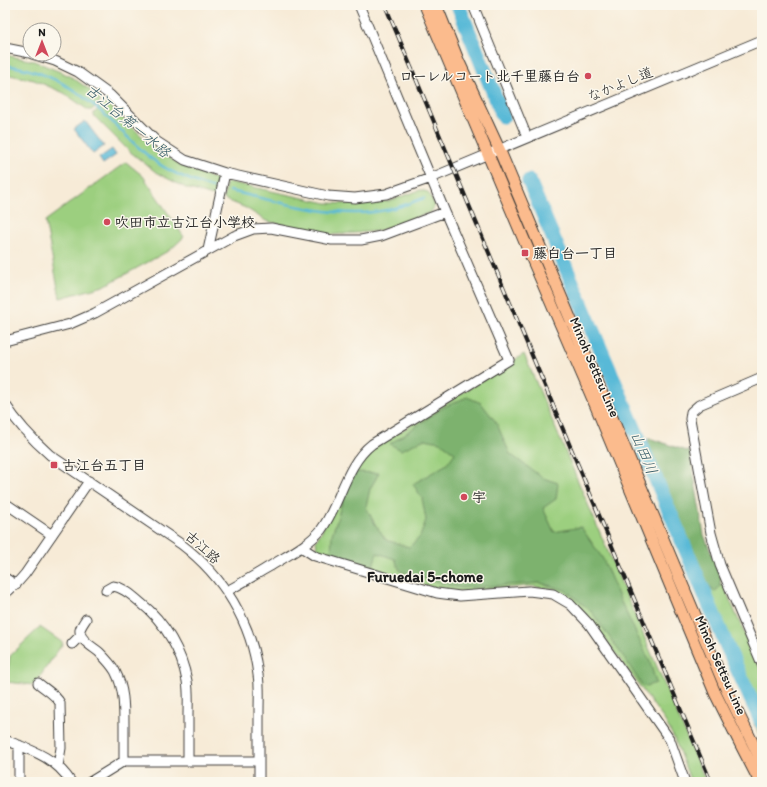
<svg xmlns="http://www.w3.org/2000/svg" width="767" height="787" font-family="Itim,'Klee One',sans-serif">
<style>
.green{fill:#9ccf7f;stroke:#5c764e}
.forest{fill:#7db26e;stroke:#4c6745}
.water{fill:#59b9d7;stroke:#3a6a7a}
.lines{fill:none;stroke-linecap:round;stroke-linejoin:round}
.stream{stroke:#59b9d7;stroke-width:2.5}
.river{stroke:#59b9d7;stroke-width:15}
.minor-casing{stroke:#3d3b38;stroke-width:11}
.major-casing{stroke:#3d3b38;stroke-width:13}
.minor{stroke:#fff;stroke-width:9}
.major{stroke:#fbbb8d;stroke-width:11}
.rail-casing{stroke:#1c1c1c;stroke-width:4}
.rail{stroke:#fbf7ec;stroke-width:2.5;stroke-dasharray:8;stroke-linecap:butt}
.poi-dot{fill:#d1495b;stroke:#fbf7ec;stroke-width:1.5}
.labels{text-anchor:middle;stroke-width:3;stroke-linejoin:round;paint-order:stroke}
.poi-label{font-size:14px;font-weight:bold;fill:#1c1c1c;stroke:#fbf7ec;text-anchor:start}
.street-label{font-size:14px;fill:#1c1c1c;stroke:#fbf7ec}
.water-label{font-size:15px;font-style:italic;fill:#345b67;stroke:#fbf7ec}
.neighbourhood-label{font-size:15px;font-weight:bold;fill:#1c1c1c;stroke:#fbf7ec}
</style>
<rect width="100%" height="100%" fill="#fbf7ec"/>
<filter id="ink" filterUnits="userSpaceOnUse"><feTurbulence type="fractalNoise" baseFrequency=".025" numOctaves="2"/><feDisplacementMap in="SourceGraphic" scale="8" xChannelSelector="R" yChannelSelector="G"/><feConvolveMatrix kernelMatrix="1 2 1 2 8 2 1 2 1" color-interpolation-filters="sRGB"/></filter>
<filter id="wash" filterUnits="userSpaceOnUse"><feTurbulence type="fractalNoise" baseFrequency=".012" numOctaves="4" result="noise"/><feDisplacementMap in="SourceGraphic" scale="16" xChannelSelector="R" yChannelSelector="G"/><feGaussianBlur stdDeviation="0.9" result="paint"/><feColorMatrix in="noise" values="0 0 0 0 0 0 0 0 0 0 0 0 0 0 0 0 0 1.4 0 .05"/><feComposite in="paint" operator="in"/></filter>
<g filter="url(#wash)">
<rect width="100%" height="100%" fill="#f7ebd7"/>
<path class="green" d="M5,55L34,61L70,76L96,94L100,97V102L92,110H88L64,93L34,80L5,74Z
M103,104H108L151,145L180,165L217,180L219,183L216,197L186,188L157,173L129,151L94,116V113Z
M126,162L143,176L184,237L170,250L104,286L60,298L45,221Z
M229,182L327,203L355,204L389,201L420,190L428,192L435,205L431,212L379,231L330,235L266,221L246,208L224,199L226,184Z
M524,354L706,782H691L674,738L665,721L593,622L572,599L554,589L529,586L461,592L438,589L323,555L317,549L316,541L356,469L366,455L374,448Z
M723,584L762,674V711L734,651L708,591Z
M40,627L63,643L34,685L6,682L10,656Z"/>
<path class="forest" d="M467,397L481,403L496,422L510,454L543,478L558,483L556,499L543,508L554,532L581,527L603,559L621,602L650,662L656,683L643,687L627,662L591,611L565,590L540,583L460,588L433,581L400,571L395,559L377,553L373,566L331,555L332,534L336,523L345,492L356,472L379,473L370,489L366,507L375,524L386,540L409,547L420,537L426,520L422,498L413,484L447,464L455,453L440,442L425,439L401,450L390,444L444,407Z
M649,438L690,452L704,535L721,577L720,587L714,592L705,582L648,444Z
M762,717V740L754,724L756,718Z"/>
<path class="water" d="M85,121L104,146L93,154L74,129Z
M112,149L116,155L103,164L99,158Z"/>
<g class="lines">
<path class="stream" d="M5,65C37,69 67,83 91,103C113,120 130,142 152,159C170,173 191,181 213,188
M230,191C277,201 326,217 374,212C392,210 408,204 424,198"/>
<path class="river" d="M458,5L503,116
M529,181L729,651L762,723"/>
</g>
</g>
<g filter="url(#ink)">
<g class="lines">
<defs>
<path id="minor" d="M473,5L527,137
M5,48L30,53
M32,54L55,61L78,72L110,95L156,141L185,160L225,173L328,196L355,198L386,194L431,178L762,40
M208,250L225,173
M5,341L70,324L95,313L234,236L253,229L271,228L332,240H361L381,236L445,212
M762,378L699,405L691,412L690,419L711,533L720,565L762,664
M5,404C17,423 33,440 50,455L181,544C223,576 252,622 258,675C260,687 259,699 259,711C259,735 259,759 259,782
M5,503L52,535
M301,547L315,556L437,593L460,596L529,591L553,594L570,604L589,624L670,740L685,782
M5,578L16,585
M106,590L113,586C123,587 134,597 141,603C165,622 182,652 187,681C189,693 188,704 188,715C188,731 188,746 188,761
M227,591C244,582 260,572 277,562C292,553 309,544 321,530C341,503 345,465 372,444L509,360L445,212L359,5
M5,594L18,582L25,574L89,481
M86,619C84,622 81,626 80,630C79,640 93,647 99,652C105,658 111,664 115,671C124,688 124,705 124,725C124,737 124,749 124,761
M72,644L81,635
M38,683C45,689 56,695 60,703L61,748L58,766
M5,740C31,750 55,757 71,782
M19,782V745
M90,782L124,761H259"/>
<path id="major" d="M425,5L527,247L595,404L715,693L741,745L760,782
M436,5L458,60L499,149L727,691L762,762"/>
</defs>
<use href="#minor" class="minor-casing"/>
<use href="#major" class="major-casing"/>
<use href="#minor" class="minor"/>
<use href="#major" class="major"/>
<defs>
<path id="rail" d="M385,5L711,782"/>
</defs>
<use href="#rail" class="rail-casing"/>
<use href="#rail" class="rail"/>
</g>
</g>
<g class="poi-dot">
<circle cx="588" cy="76" r="4"/>
<circle cx="107" cy="222" r="4"/>
<rect x="521" y="249" width="8" height="8" rx="2"/>
<rect x="50" y="461" width="8" height="8" rx="2"/>
<circle cx="464" cy="497" r="4"/>
</g>
<g class="labels">
<g class="poi-label">
<text x="580" y="81" text-anchor="end">ローレルコート北千里藤白台</text>
<text x="115" y="227">吹田市立古江台小学校</text>
<text x="533" y="258">藤白台一丁目</text>
<text x="62" y="470">古江台五丁目</text>
<text x="472" y="502">宇</text>
</g>
<g class="street-label">
<text transform="translate(620 84) rotate(-22)" y="5">なかよし道</text>
<text transform="translate(595 367) rotate(67)" y="5">Minoh Settsu Line</text>
<text transform="translate(203 547) rotate(42)" y="5">古江路</text>
<text transform="translate(721 665) rotate(66)" y="5">Minoh Settsu Line</text>
</g>
<g class="water-label">
<text transform="translate(128 121) rotate(40)" y="5">古江台第一水路</text>
<text transform="translate(644 453) rotate(67)" y="5">山田川</text>
</g>
<g class="neighbourhood-label">
<text x="425" y="582">Furuedai 5-chome</text>
</g>
</g>
<rect width="767" height="787" fill="none" stroke="#fbf7ec" stroke-width="20"/>
<g transform="translate(42 42)"><circle r="19" fill="#fbf7ec" stroke="#a29f99"/>
<path d="M0-3L7 15L0 10L-7 15Z" fill="#d1495b"/>
<text y="-6" font-size="11" font-weight="bold" text-anchor="middle" fill="#1c1c1c">N</text>
</g>
</svg>
